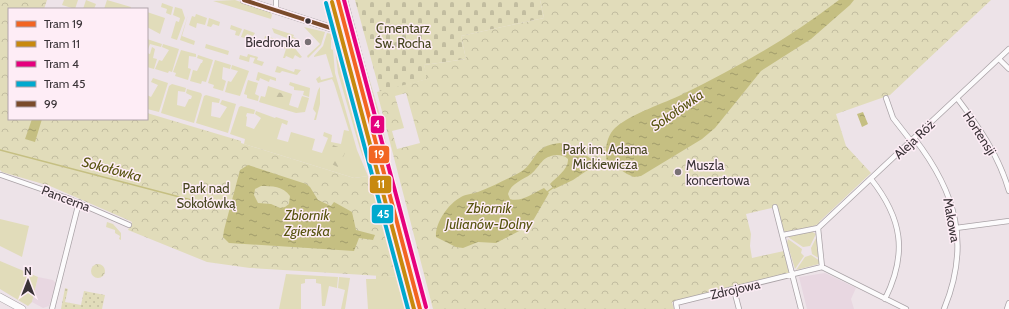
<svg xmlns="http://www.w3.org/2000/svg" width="1009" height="309" font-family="Cabin,sans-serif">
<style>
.built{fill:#e8d7e1}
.grass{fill:#e1dcba}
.forest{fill:url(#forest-firs)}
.cemetery{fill:url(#cemetery-stones)}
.park{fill:url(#park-crowns);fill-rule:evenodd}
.garden{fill:url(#garden-dots)}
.water{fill:url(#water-ripples);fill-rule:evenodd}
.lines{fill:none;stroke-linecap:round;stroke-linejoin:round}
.stream{stroke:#c5bf82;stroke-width:1.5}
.street-casing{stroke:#aaa3a7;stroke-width:6}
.secondary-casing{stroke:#aaa3a7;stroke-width:8}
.street{stroke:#fcfbfc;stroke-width:4.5}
.secondary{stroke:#fcfbfc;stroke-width:7}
.bus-1-casing{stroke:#feedf6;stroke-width:7}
.bus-1{stroke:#7a4b2a;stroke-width:4}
.tram-1-casing{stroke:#feedf6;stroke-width:7}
.tram-2-casing{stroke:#feedf6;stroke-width:7}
.tram-3-casing{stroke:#feedf6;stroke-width:7}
.tram-4-casing{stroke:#feedf6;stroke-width:7}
.tram-1{stroke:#f26522;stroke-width:4}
.tram-2{stroke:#c8890e;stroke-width:4}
.tram-3{stroke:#e5007d;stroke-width:4}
.tram-4{stroke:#00a9ce;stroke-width:4}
.bus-dot{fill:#3a3337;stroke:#feedf6;stroke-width:1.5}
.poi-dot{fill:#797175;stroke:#feedf6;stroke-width:1.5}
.labels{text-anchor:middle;stroke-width:3;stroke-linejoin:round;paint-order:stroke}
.park-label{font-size:13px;fill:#45441d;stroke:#feedf6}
.poi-label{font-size:13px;fill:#3a3337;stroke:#feedf6;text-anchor:end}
.street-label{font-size:13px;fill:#3a3337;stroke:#feedf6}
.water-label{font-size:14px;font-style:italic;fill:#57530e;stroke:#feedf6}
.line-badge{stroke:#feedf6;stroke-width:1.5}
.badge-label{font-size:11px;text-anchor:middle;font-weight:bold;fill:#fff}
</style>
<defs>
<pattern id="forest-firs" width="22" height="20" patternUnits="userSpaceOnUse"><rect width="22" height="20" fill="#e1dcba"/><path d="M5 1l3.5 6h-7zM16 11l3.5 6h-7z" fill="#c2bda0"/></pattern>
<pattern id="cemetery-stones" width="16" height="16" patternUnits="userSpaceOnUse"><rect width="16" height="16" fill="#e1dcba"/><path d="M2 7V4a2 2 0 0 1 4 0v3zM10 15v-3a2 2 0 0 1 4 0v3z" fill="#c2bda0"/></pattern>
<pattern id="park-crowns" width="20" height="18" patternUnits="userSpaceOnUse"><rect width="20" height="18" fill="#e1dcba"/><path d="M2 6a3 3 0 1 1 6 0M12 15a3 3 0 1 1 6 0" fill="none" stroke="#c2bda0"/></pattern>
<pattern id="garden-dots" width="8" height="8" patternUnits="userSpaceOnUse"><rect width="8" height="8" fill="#e1dcba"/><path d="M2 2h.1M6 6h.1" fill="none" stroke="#c2bda0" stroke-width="1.8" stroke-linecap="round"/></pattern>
<pattern id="water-ripples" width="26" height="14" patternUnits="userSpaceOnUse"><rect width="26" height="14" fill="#c5bf82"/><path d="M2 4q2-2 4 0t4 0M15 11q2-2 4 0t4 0" fill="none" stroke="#a19c6b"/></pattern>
</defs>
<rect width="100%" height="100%" fill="#ede3e8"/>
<path class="built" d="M825,273L856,288L851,299L854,309H807L799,277Z
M38,277L53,280L56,283L49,306L43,308L32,302Z"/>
<path class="grass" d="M64,0H78L75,9L62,5Z
M86,0L96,4L94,9H83Z
M107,0L131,7L130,9H104Z
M235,0L270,12L272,15L271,19L213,1Z
M162,3L173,7L171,15L166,13L167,9L161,7Z
M175,7L182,9L185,18L177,40L171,38L176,21L179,22L180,18L173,15Z
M147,12L165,18L160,34L147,27Z
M196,14L207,18L205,25L197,23L196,28L189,25L192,16L195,17Z
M188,15L182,36L195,41L194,45L180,40Z
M209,18L220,22L219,26L213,24L211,27L207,26Z
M231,25L242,29L239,36L235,35L236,31L230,29Z
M304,27L325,32L321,45L308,58L307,56L320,44Z
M272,28L294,35L293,37L298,39L295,41L274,33Z
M244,29L255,33L253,36L247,34L245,38L241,37Z
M327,33L332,34L333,38L331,40V49L333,50L335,73L357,150L368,176L354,178L244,144L245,139L230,134L239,107L241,106L255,110L254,114L247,113L246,116L247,117L246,126L254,129L261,118L255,114L256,111L275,118L276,117L288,121L287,125L282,123L277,139L288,142L291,132L315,139L312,150L322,153L328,138L323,136L324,132L332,135L331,142L341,144L344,130L349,131L334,83L332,79L318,83L316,79L320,76L321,80L333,77L326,54L314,57V56L323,46Z
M337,34L343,36L416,309H410L380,201L360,149L338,73L336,57Z
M265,36L276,39L274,47L270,46L271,42L264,40Z
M147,39L162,44L161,47L150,44L147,52Z
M278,40L293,46L302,57L300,58L295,55L293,59L286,56L285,58H283L286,49L276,45Z
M163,44L179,49L172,72L169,71L168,73L155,69L159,60L162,61L169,50L162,47Z
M206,44L229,51L228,55L205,48Z
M152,47L155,49L153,58L157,59L154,69L147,67V53L150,54Z
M181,50L196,54V57L189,56L188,68L191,69L188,80L175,76L176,73L173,72Z
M248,54L258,57L257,60L264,62L262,66L253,63L255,58L250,57L249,62L239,59L240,55L247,57Z
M198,55L213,60L206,82L202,81L201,84L190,81L193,70L197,71L201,63H202L203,60L197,58Z
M215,60L231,65L230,69L223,67L222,79L226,81L223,91L213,88L214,85L208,83Z
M232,65L249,71L240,96L225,92L228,81L231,82L238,71L231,69Z
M277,66L294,72L295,69L301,70L297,75L282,71L280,73L275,72Z
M367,71L382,122L387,151Z
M258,72L276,78V81L270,79L269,82L260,78L259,81L256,80Z
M153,78L168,83L159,112L147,109V95L151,97L158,85L151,82Z
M248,80L258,83L255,94L259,96L258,101L247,98V95L244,94Z
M290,82L310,88L309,97L303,95L304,91L294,90V87L289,85Z
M172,84L186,88L185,92L178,91L177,105L185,107L189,99H191L192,96L186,93L187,89L201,93L202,95L194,123L161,113L169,86Z
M268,86L292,94L289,105L298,108L302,96L309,98L305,112L296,113L259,102L261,96L265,97Z
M320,87V104L316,120H314L316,113L313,109L318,90Z
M206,95L220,99L219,103L212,102L211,116L220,118L227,107L220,104L222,100L236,104L228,133L196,123L204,96Z
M0,219L29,226L22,257L0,246Z
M107,222L113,224L121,233V240L119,239L120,236L115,233V230L106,227Z
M811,231L816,234L810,246L803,247L788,237Z
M817,236L820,259L812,254L811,248Z
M788,239L802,249L801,253L804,256L795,269L787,243Z
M811,255L820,261L819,264L796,270L805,257Z
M0,261L38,277L32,302L28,306L0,289Z
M286,274L338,277L337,288L329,286L325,306H322L321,284L316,283V279H305V283L301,284V309H279Z
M376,275L398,277L407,309H368L366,279H376Z
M339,277L350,278L345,309H341L345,290L338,288Z"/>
<path class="forest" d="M270,90L288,95L285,107L267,100Z
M333,145L341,148L345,153L338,167L329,163V157Z"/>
<path class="cemetery" d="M355,0H540L544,18L461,36L466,59L424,65L428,79L380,92Z"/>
<path class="park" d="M0,0H47L44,9H9V119H147V113L241,141V143L354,178L368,176L377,201L398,277L250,268L207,262L128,230L132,222L128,220L50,186L2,172L0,170Z
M540,0H991L890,95L836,114L846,146L871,173L819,222L820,223L814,226L787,233L783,230L776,207L746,214L751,234L750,246L752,258L784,251L789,274L672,302L674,309H433L377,92L427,79L424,65L466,59L461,36L544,18ZM406,93L420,143L397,149L392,131L404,128L395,96Z
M91 271a7 7 0 1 1 14 0a7 7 0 1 1-14 0Z"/>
<path class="garden" d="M65,288L68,289L65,302L81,305L84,291L105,295L102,309H61Z"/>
<path class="water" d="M839,0H854L850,5L811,39L761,71L715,128L702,139L641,176L634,177L627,174L607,161C604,151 607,135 615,128C630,114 665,103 683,94C738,67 791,37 839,0Z
M863,112L868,124L862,127L857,114Z
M32,119H42L35,142L25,139Z
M560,143L574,146L591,159H601V161L573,180L554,189L550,184C556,178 569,169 568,159C565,156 561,155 557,155C541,156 541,166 531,174C523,180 511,183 508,194L510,199C521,203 535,192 544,188L549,193L534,219L527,227L496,243L478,242L463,248L456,247L436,237C435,223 448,204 461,197C466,194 472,194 478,192C491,187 505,180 517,174C538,164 530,146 560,143Z
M248,165L306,184L310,187L318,200L331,206L334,202L352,212L356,230L375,235L373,240L359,238L354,251L229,243L223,237L224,230L240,170ZM261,186C272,186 283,186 290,196L289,204L285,207L280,208L271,204L258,203L254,195L255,189Z"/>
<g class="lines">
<path class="stream" d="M0,150L218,207
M547,192L554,187"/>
<defs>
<path id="street" d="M276,10V0
M999,59L1009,69
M886,98L893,118L911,141
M957,98C979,127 999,156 1009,191
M914,138C956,192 971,244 944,309
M1,175L67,198L129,225
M871,179C902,218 908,253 885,299
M775,207L801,309
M818,228L822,267
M956,228L1009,221
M783,235L818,228L1009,49
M734,290L739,309
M52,309L79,202
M677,309L676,303L680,302L822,267L906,309
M1007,309L1009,303"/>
<path id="secondary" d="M244,0L337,30L343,32L352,30
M344,0L425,309
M0,297L22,309"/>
</defs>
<use href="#street" class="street-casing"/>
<use href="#secondary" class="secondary-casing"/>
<use href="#street" class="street"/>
<use href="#secondary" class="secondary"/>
<defs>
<path id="bus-1" d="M244,0L343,32L352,30
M352,30L425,309"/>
</defs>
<use href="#bus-1" class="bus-1-casing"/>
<use href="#bus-1" class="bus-1"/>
<defs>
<path id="tram-1" d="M338,0L420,309"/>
<path id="tram-2" d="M332,2L414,309"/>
<path id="tram-3" d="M344,0L426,307"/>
<path id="tram-4" d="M326,3L408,309"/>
</defs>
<use href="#tram-1" class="tram-1-casing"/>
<use href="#tram-2" class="tram-2-casing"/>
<use href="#tram-3" class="tram-3-casing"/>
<use href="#tram-4" class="tram-4-casing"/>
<use href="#tram-1" class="tram-1"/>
<use href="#tram-2" class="tram-2"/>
<use href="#tram-3" class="tram-3"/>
<use href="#tram-4" class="tram-4"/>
</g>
<circle class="bus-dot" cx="308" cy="21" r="3.5"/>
<g class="poi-dot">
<circle cx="308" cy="42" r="4"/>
<circle cx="678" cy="172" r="4"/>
</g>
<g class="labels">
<g class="park-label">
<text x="403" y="33">Cmentarz<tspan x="403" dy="15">Św. Rocha</tspan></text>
<text x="605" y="154">Park im. Adama<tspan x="605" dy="15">Mickiewicza</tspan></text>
<text x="206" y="193">Park nad<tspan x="206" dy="15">Sokołówką</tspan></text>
</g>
<g class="poi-label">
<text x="300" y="47">Biedronka</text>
<text x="686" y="170" text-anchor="start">Muszla<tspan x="686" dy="15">koncertowa</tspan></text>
</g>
<g class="street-label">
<text transform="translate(980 133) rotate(57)" y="5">Hortensji</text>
<text transform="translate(914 139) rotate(-43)" y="5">Aleja Róż</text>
<text transform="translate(66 198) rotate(21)" y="5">Pancerna</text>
<text transform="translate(952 220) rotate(80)" y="5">Makowa</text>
<text transform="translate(735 289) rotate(-13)" y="5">Zdrojowa</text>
</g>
<g class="water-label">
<text transform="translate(677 110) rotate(-35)" y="5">Sokołówka</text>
<text transform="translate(112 169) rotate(15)" y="5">Sokołówka</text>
<text x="489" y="213">Zbiornik<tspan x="489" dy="16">Julianów-Dolny</tspan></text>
<text x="307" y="220">Zbiornik<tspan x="307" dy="16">Zgierska</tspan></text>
</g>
</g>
<g class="line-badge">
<rect x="370" y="115" width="15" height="19" rx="4" fill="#e5007d"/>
<rect x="368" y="145" width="22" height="19" rx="4" fill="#f26522"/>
<rect x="369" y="175" width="23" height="19" rx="4" fill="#c8890e"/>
<rect x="371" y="204" width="23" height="20" rx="4" fill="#00a9ce"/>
</g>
<g class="badge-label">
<text x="377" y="128">4</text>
<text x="379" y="158">19</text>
<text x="381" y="188">11</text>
<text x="383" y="218">45</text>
</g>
<rect x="8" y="8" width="140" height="112" fill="#feedf6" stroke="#b0a3aa"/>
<rect x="16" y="21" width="20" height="6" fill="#f26522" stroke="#b0a3aa"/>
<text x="44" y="28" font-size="12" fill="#3a3337">Tram 19</text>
<rect x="16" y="41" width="20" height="6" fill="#c8890e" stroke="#b0a3aa"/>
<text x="44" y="48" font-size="12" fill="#3a3337">Tram 11</text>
<rect x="16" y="61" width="20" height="6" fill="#e5007d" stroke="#b0a3aa"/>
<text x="44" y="68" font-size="12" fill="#3a3337">Tram 4</text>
<rect x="16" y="81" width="20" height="6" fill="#00a9ce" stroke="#b0a3aa"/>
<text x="44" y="88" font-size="12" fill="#3a3337">Tram 45</text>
<rect x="16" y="101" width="20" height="6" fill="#7a4b2a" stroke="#b0a3aa"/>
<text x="44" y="108" font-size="12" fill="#3a3337">99</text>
<g transform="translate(28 281)" stroke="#feedf6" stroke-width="3" paint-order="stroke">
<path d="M0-3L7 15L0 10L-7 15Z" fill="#3a3337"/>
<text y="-6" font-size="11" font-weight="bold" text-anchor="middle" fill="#3a3337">N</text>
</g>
</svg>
